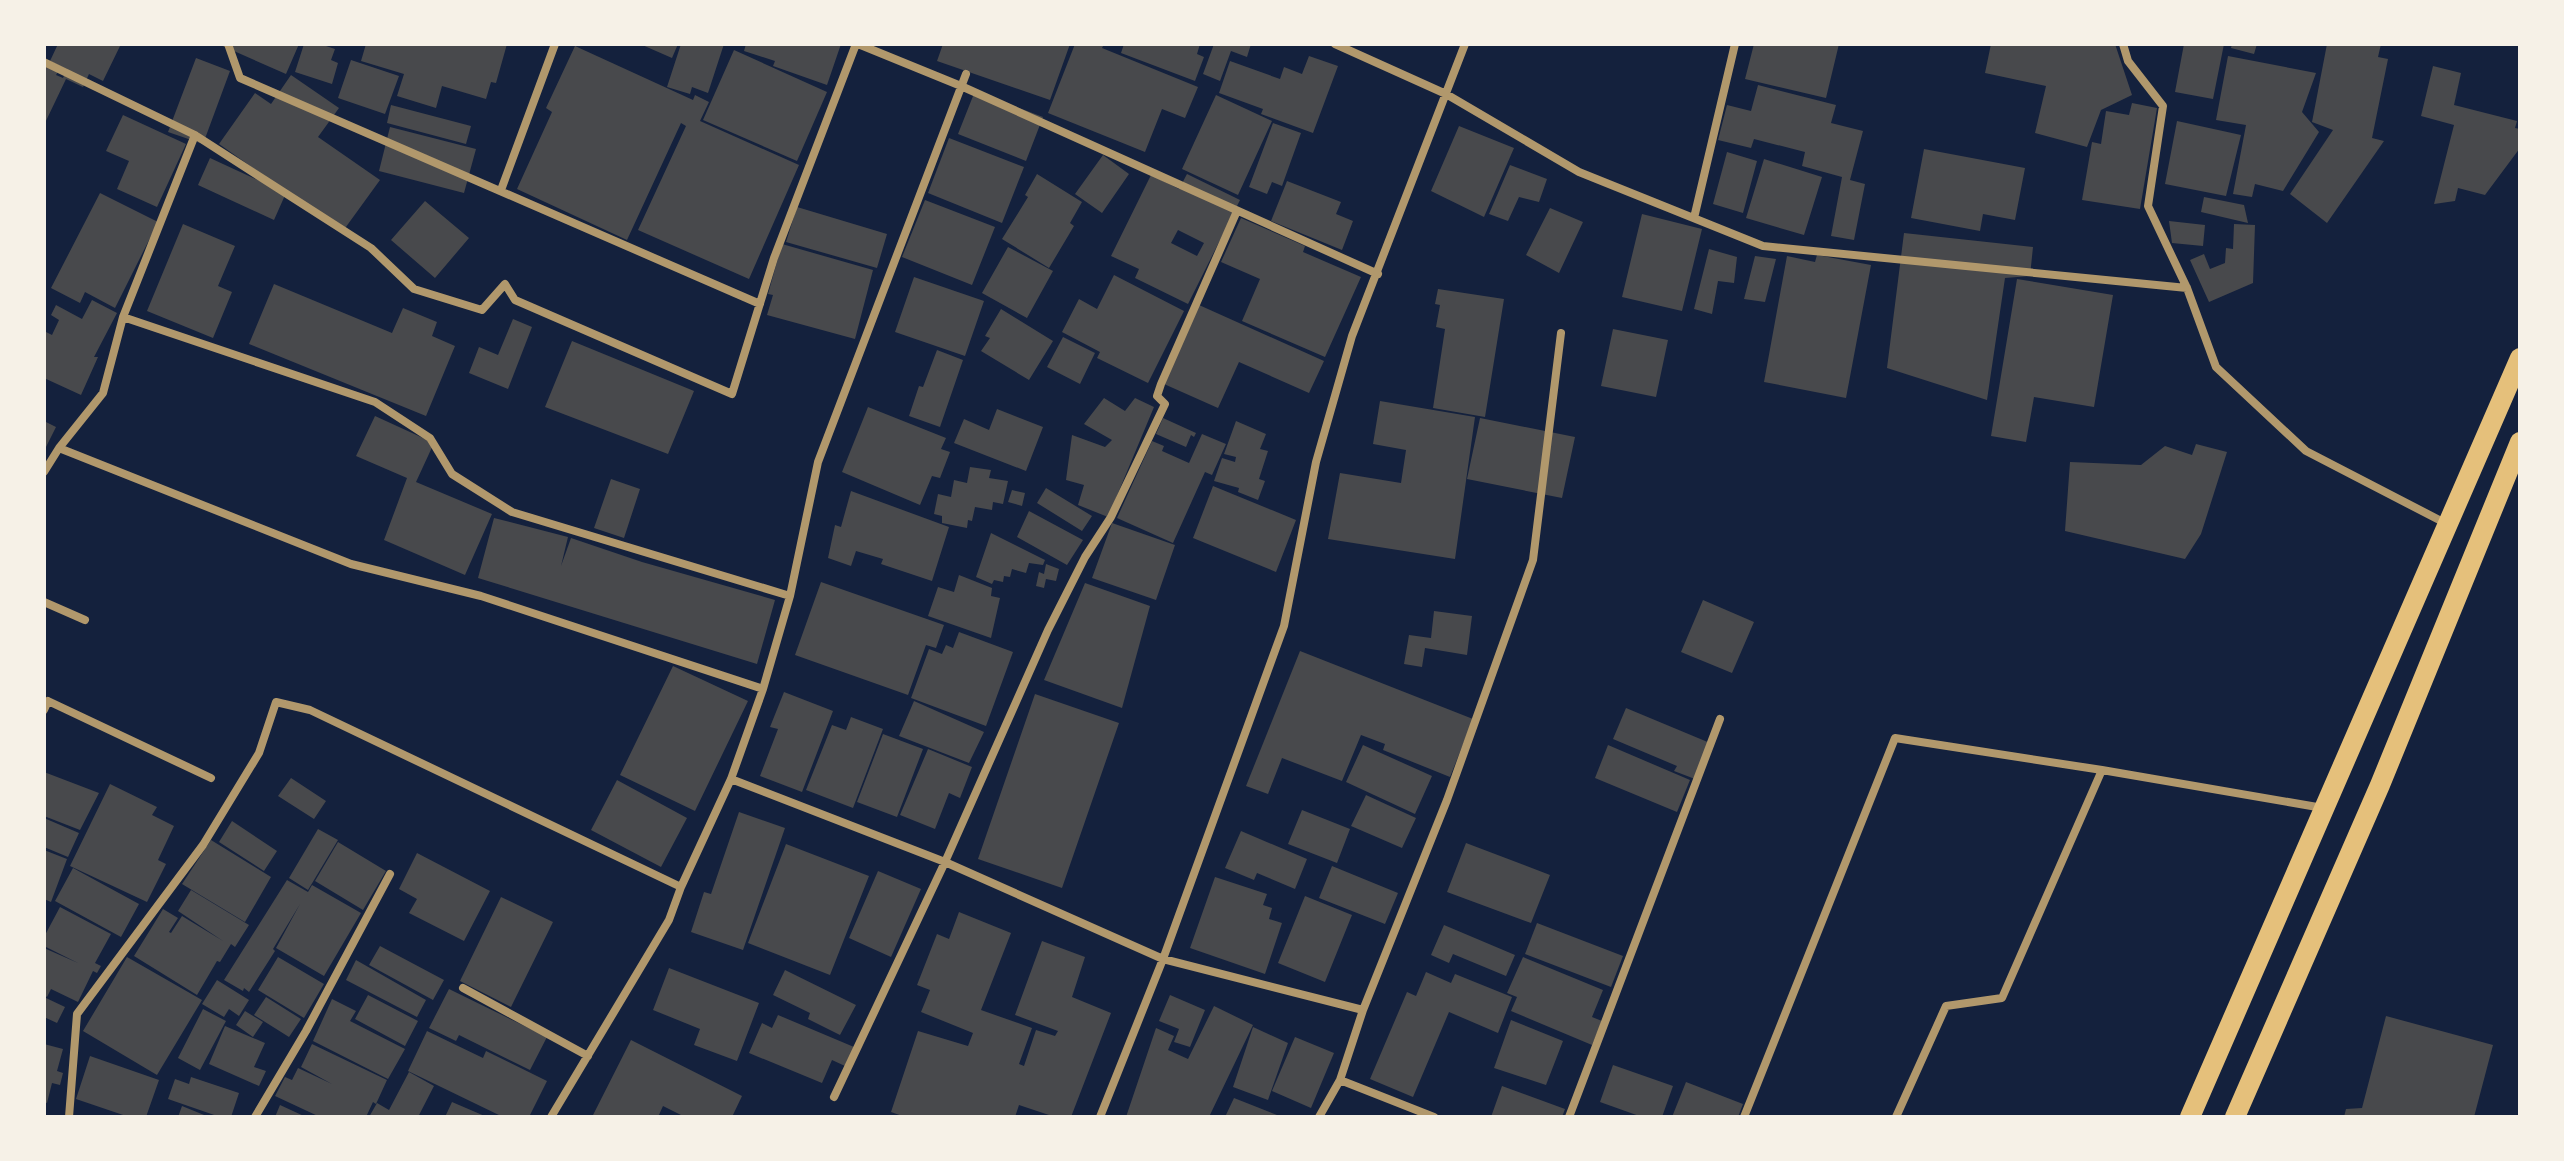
<svg xmlns="http://www.w3.org/2000/svg" width="2564" height="1161" font-family="'Roboto Condensed',sans-serif">
<style>
.building{fill:#48494c;fill-rule:evenodd}
.lines{fill:none;stroke-linecap:round;stroke-linejoin:round}
.minor{stroke:#b1986c;stroke-width:8}
.primary{stroke:#e5c07b;stroke-width:20}
</style>
<rect width="100%" height="100%" fill="#14213d"/>
<path class="building" d="M58,44H121L103,81L89,74L83,87L66,79L44,125V58L59,70L56,75L63,78L67,69L50,61Z
M218,44H299L286,74Z
M304,44H320L335,49L331,60L338,63L332,84L295,72Z
M366,44H507L496,83L491,82L486,99L442,86L436,108L397,96L404,74L361,61Z
M640,44H678L672,58Z
M681,44H724L708,93L692,87L690,94L667,87Z
M746,44H841L827,85L773,66L775,61L744,51Z
M943,44H1070L1050,100L937,61Z
M1075,44H1104L1102,48L1198,87L1185,118L1162,109L1145,152L1048,113Z
M1124,44H1200L1197,54L1204,57L1195,81L1121,53Z
M1214,44H1251L1247,57L1231,51L1220,81L1203,74Z
M1754,44H1839L1826,98L1745,79Z
M1991,44H2115L2132,95L2101,110L2087,147L2035,133L2046,86L1985,73Z
M2184,44H2224L2213,99L2175,92Z
M2232,44H2257L2254,54L2231,48Z
M2327,44H2381L2378,57L2388,59L2372,138L2384,141L2327,223L2290,194L2333,130L2312,122Z
M575,46L693,100L695,95L709,102L700,121L799,165L749,279L638,230L686,126L681,123L627,240L517,189L552,112L546,108Z
M734,50L827,92L797,161L703,120Z
M1309,56L1338,66L1313,133L1261,114L1263,109L1219,93L1230,61L1280,79L1284,67L1302,74Z
M2228,56L2316,73L2302,112L2319,132L2283,191L2255,184L2252,197L2233,194L2246,125L2216,120Z
M196,58L230,71L203,144L168,132Z
M351,60L399,76L385,114L338,98Z
M2433,66L2461,73L2454,105L2517,121L2515,128L2520,129V148L2485,195L2458,188L2455,201L2434,204L2454,125L2421,116Z
M291,75L339,108L318,137L380,180L343,231L219,144L255,93L271,104Z
M1758,85L1836,105L1831,123L1863,131L1850,180L1865,184L1854,240L1831,236L1842,177L1802,166L1805,152L1754,139L1751,148L1718,140L1727,105L1751,111Z
M975,91L1043,117L1026,161L958,134Z
M1216,95L1272,121L1238,195L1182,169Z
M2132,103L2157,108L2140,209L2082,200L2092,142L2101,144L2106,111L2129,115Z
M391,105L471,126L466,144L387,123Z
M123,115L186,144L157,207L117,189L129,161L106,151Z
M2177,121L2241,135L2226,196L2165,184Z
M1273,123L1301,133L1282,186L1272,182L1267,194L1249,187Z
M1459,126L1514,148L1484,217L1431,191Z
M390,127L476,149L464,193L379,171Z
M949,138L1024,167L1002,223L928,193Z
M1924,149L2025,168L2015,220L1983,214L1980,231L1911,218Z
M1727,152L1757,161L1743,213L1713,204Z
M1103,155L1129,174L1102,213L1075,194Z
M210,158L286,193L274,220L198,185Z
M1764,159L1822,177L1804,235L1746,218Z
M1510,165L1547,179L1539,202L1519,197L1508,221L1489,214Z
M1037,174L1082,202L1070,223L1074,226L1049,268L1002,239L1028,197L1025,195Z
M1187,174L1240,200L1188,304L1135,278L1139,269L1111,256L1151,175L1179,189ZM1178,230L1204,243L1197,256L1171,243Z
M1287,181L1341,202L1336,214L1353,221L1342,250L1271,221Z
M100,193L158,222L115,308L85,292L80,303L51,288Z
M2204,197L2244,205L2248,223L2201,212Z
M925,200L995,227L972,285L902,257Z
M425,201L469,238L435,278L391,240Z
M797,207L887,234L877,268L786,242Z
M1550,208L1583,222L1559,273L1526,255Z
M1642,214L1702,229L1682,311L1622,297Z
M1241,218L1305,246L1303,252L1361,277L1325,357L1242,321L1260,279L1221,262Z
M2169,221L2205,225L2203,246L2172,243Z
M183,224L235,246L218,286L232,292L213,338L147,311Z
M2234,224L2255,225L2253,283L2209,302L2190,260L2204,254L2210,269L2225,263L2226,248L2233,249Z
M1904,233L2033,247L2030,276L2005,278L1987,400L1887,368Z
M782,244L873,270L855,339L767,315L773,295L768,294Z
M1008,247L1053,271L1027,318L982,293Z
M1709,249L1737,257L1734,283L1718,281L1712,314L1694,309Z
M1817,255L1871,265L1846,398L1764,382L1787,256L1815,262Z
M1755,256L1776,259L1765,302L1744,299Z
M1114,275L1184,311L1148,383L1097,358L1100,352L1062,332L1079,299L1097,309Z
M914,277L984,301L965,356L895,332Z
M2017,279L2113,295L2094,407L2034,397L2026,442L1991,436Z
M274,284L392,333L403,308L437,322L432,336L455,346L426,416L249,344Z
M1438,289L1504,299L1485,417L1433,408L1445,329L1436,327L1440,305L1435,304Z
M92,300L117,313L94,357H98L81,395L44,378V331L52,335L59,320L51,315L56,305L82,319Z
M1199,305L1324,361L1309,393L1239,362L1218,408L1164,384Z
M1001,309L1053,341L1029,380L981,351L990,338L985,336Z
M513,319L532,327L508,389L469,373L479,347L498,355Z
M1613,329L1668,340L1656,397L1601,386Z
M1063,337L1095,353L1080,384L1047,367Z
M572,341L694,391L668,454L545,407Z
M937,350L963,360L940,427L909,416L919,386L923,387Z
M1104,398L1125,411L1135,398L1154,407L1108,517L1078,505L1084,485L1066,480L1072,435L1105,447L1112,440L1084,424Z
M1380,401L1475,417L1455,559L1328,539L1340,473L1401,483L1406,450L1373,444Z
M868,407L946,438L941,449L950,452L940,478L932,476L920,505L842,472Z
M997,409L1043,427L1026,471L954,443L964,419L989,430Z
M375,416L434,443L416,482L492,514L465,575L384,540L407,478L356,456Z
M1163,418L1196,433L1194,437L1191,435L1186,447L1156,434Z
M1480,418L1575,437L1562,498L1467,479Z
M44,421L56,427L44,451Z
M1236,421L1266,434L1260,449L1268,451L1259,479L1265,481L1258,500L1238,492L1239,488L1214,481L1222,458L1235,462L1236,457L1224,454Z
M1202,434L1226,444L1212,475L1205,472L1173,543L1117,518L1152,441L1164,446L1162,451L1189,463Z
M2196,444L2227,452L2201,534L2185,559L2065,531L2070,462L2141,465L2165,446L2192,455Z
M970,467L991,470L989,478L1008,481L1003,504L993,502L992,510L975,507L972,521L968,520L967,528L942,523V516L934,514L938,494L951,497L954,480L967,483Z
M611,479L640,489L624,538L594,528Z
M1213,486L1296,520L1276,572L1193,538Z
M1046,488L1092,516L1082,531L1037,503Z
M1012,490L1025,493L1022,506L1008,502Z
M851,491L949,527L932,581L881,564L883,559L856,551L851,566L828,558L835,525L841,527Z
M1029,511L1083,540L1067,565L1017,537Z
M494,518L568,537L561,566L571,538L642,562L775,600L757,664L478,578Z
M1112,523L1175,545L1156,600L1092,578Z
M991,533L1045,560L1043,565L1029,563L1026,573L1012,569L1010,577L1004,576L1003,582L994,580L992,584L976,577Z
M1046,564L1059,569L1056,581L1046,579L1044,588L1036,586L1039,572L1044,574Z
M959,575L992,588L991,596L1000,598L991,638L928,616L938,587L954,592Z
M821,582L944,625L936,648L926,645L908,695L795,655Z
M1085,583L1150,606L1122,708L1044,680Z
M1703,600L1754,622L1732,673L1681,652Z
M1434,611L1472,616L1467,655L1425,648L1422,667L1404,664L1409,635L1431,638Z
M959,632L1013,652L986,726L911,698L929,649L942,654L946,645L953,648Z
M1300,651L1473,719L1450,777L1383,750L1385,744L1361,735L1342,781L1282,758L1268,794L1246,786Z
M673,666L748,701L695,811L620,775Z
M784,692L833,711L802,792L760,776L778,729L770,727Z
M1035,694L1119,723L1062,888L978,859Z
M914,701L984,732L969,763L899,736Z
M1626,708L1710,743L1695,779L1674,771L1677,766L1613,739Z
M851,717L883,729L853,808L806,790L832,725L846,730Z
M883,734L923,749L897,817L857,802Z
M1363,745L1432,776L1415,814L1346,782Z
M1608,745L1690,780L1677,812L1595,778Z
M928,749L972,767L960,798L949,793L935,829L900,815Z
M44,772L99,793L80,830L44,816Z
M291,778L326,801L314,819L278,796Z
M617,780L687,818L661,867L591,830Z
M110,784L157,807L152,815L174,826L158,860L166,864L147,902L70,866Z
M1366,795L1416,818L1402,848L1351,826Z
M1302,810L1350,829L1337,863L1288,844Z
M739,812L785,828L743,950L691,932L704,892L711,894Z
M44,818L79,833L68,857L44,847Z
M232,821L277,851L264,871L219,842Z
M318,829L338,840L308,890L289,878Z
M1241,831L1307,859L1295,889L1257,873L1254,880L1225,868Z
M211,840L271,877L245,922L182,884Z
M338,842L386,871L363,910L315,881Z
M1466,843L1550,875L1531,923L1447,892Z
M786,844L869,876L830,975L748,943Z
M44,850L67,859L51,902L44,899Z
M417,853L490,891L464,941L409,913L417,899L399,889Z
M1332,866L1398,893L1385,924L1319,898Z
M73,868L139,904L121,937L55,901Z
M878,871L921,889L891,957L849,938Z
M1215,877L1267,894L1263,905L1272,908L1269,919L1282,923L1265,974L1190,948Z
M287,880L308,892L312,885L361,913L324,976L276,948L300,904L273,949L275,951L249,992L244,988L243,991L224,980Z
M191,890L249,925L235,947L231,944L220,962L217,961L197,995L134,956L163,909L178,918L169,932L171,933L182,916L223,941L178,911Z
M1305,896L1352,915L1325,982L1278,963Z
M501,897L553,922L511,1007L460,981Z
M60,907L111,934L95,963L101,966L97,973L93,971L78,1002L51,989L47,997L44,995V948L78,963L44,946V937Z
M959,912L1011,933L981,1010L1032,1028L1019,1064L1024,1066L1036,1030L1055,1036L1058,1031L1015,1015L1042,941L1085,957L1072,997L1111,1013L1071,1117H1055L1019,1105L1015,1117H905L891,1112L918,1031L968,1046L973,1033L921,1012L930,990L917,985L937,934L949,939Z
M1537,923L1623,956L1611,987L1525,954Z
M1444,925L1515,955L1506,976L1453,954L1449,963L1431,955Z
M380,946L444,980L433,1000L369,965Z
M127,957L202,1000L157,1075L83,1031Z
M278,957L324,984L304,1018L258,990Z
M1523,957L1603,990L1592,1017L1602,1021L1592,1045L1511,1011L1517,997L1507,993Z
M356,960L426,1000L417,1017L346,980Z
M669,968L759,1003L737,1061L694,1045L700,1029L653,1010Z
M785,970L856,1005L840,1035L808,1019L810,1013L773,995Z
M1426,972L1451,983L1455,974L1512,997L1498,1033L1449,1012L1413,1097L1370,1079L1407,992L1416,996Z
M217,980L249,1000L239,1016L229,1009L224,1017L202,1004Z
M449,989L547,1037L530,1070L459,1035L456,1041L429,1028Z
M368,995L418,1021L405,1046L355,1019Z
M1170,995L1205,1010L1190,1047L1174,1042L1179,1029L1159,1021Z
M266,997L301,1019L289,1037L254,1015Z
M46,998L65,1007L57,1023L44,1017Z
M332,999L356,1011L350,1021L405,1049L388,1079L313,1041Z
M1214,1006L1253,1025L1209,1117H1126L1156,1028L1174,1036L1168,1050L1188,1059Z
M203,1009L226,1021L200,1070L178,1058Z
M245,1011L263,1022L253,1037L236,1025Z
M778,1015L854,1047L845,1066L832,1060L822,1083L749,1053L762,1023L772,1028Z
M2386,1016L2493,1045L2474,1117H2344L2346,1109L2362,1108Z
M1511,1020L1563,1041L1546,1085L1494,1068Z
M225,1026L265,1043L254,1067L266,1071L259,1086L209,1064Z
M1253,1027L1288,1043L1268,1100L1233,1087Z
M427,1031L483,1058L486,1051L547,1081L529,1117H503L408,1071Z
M1295,1037L1334,1053L1311,1108L1272,1091Z
M631,1040L742,1096L732,1117H685L663,1106L658,1117H592Z
M44,1044L63,1049L57,1071L63,1073L60,1085L52,1083L47,1103L44,1102Z
M312,1044L387,1080L376,1104L373,1102L366,1117H320L275,1096L285,1077L292,1080L298,1068L332,1084L301,1067Z
M90,1056L159,1080L146,1117H129L76,1099Z
M1613,1065L1673,1086L1662,1117H1642L1600,1102Z
M409,1072L434,1086L418,1117H369L377,1103L389,1110Z
M191,1077L239,1093L231,1117H220L168,1099L175,1079L189,1084Z
M1686,1082L1743,1104L1738,1117H1672Z
M1502,1086L1565,1109L1562,1117H1491Z
M1234,1098L1282,1117H1225Z
M452,1102L487,1117H445Z
M280,1105L306,1117H275Z
M182,1106L209,1117H178Z"/>
<g class="lines">
<path class="minor" d="M228,44L240,78L760,304
M858,44L961,86L1378,274
M1335,44L1446,94L1579,172L1763,246L2187,288
M2123,44L2128,61L2163,106L2148,206L2187,288L2216,367L2306,451L2447,524
M44,62L195,135L371,248L414,289L482,310L505,284L515,300L732,394L774,258L856,44
M501,190L555,44
M1694,218L1735,44
M123,317L375,402L430,438L452,474L512,512L790,596
M59,448L351,564L481,596L763,689
M44,472L59,448L103,393L123,317L195,135
M44,602L85,620
M44,710L48,701L211,778
M731,779L945,862L1163,959L1363,1010
M463,988L588,1056
M1340,1080L1434,1117
M834,1097L945,862L1048,630L1085,557L1111,517L1165,404L1157,396L1161,384L1237,211
M69,1117L77,1014L203,845L259,753L276,702L310,710L681,887
M255,1117L306,1031L390,874
M551,1117L669,920L681,887L731,779L763,689L790,596L818,462L966,74
M1100,1117L1163,959L1284,626L1316,462L1352,336L1465,44
M1319,1117L1340,1080L1363,1010L1447,800L1533,560L1561,333
M1569,1117L1720,719
M1744,1117L1895,738L2102,770
M1896,1117L1946,1006L2002,998L2102,770L2323,808"/>
<path class="primary" d="M2190,1117L2520,358
M2235,1117L2380,785L2520,442"/>
</g>
<rect width="2564" height="1161" fill="none" stroke="#f6f1e7" stroke-width="92"/>
</svg>
